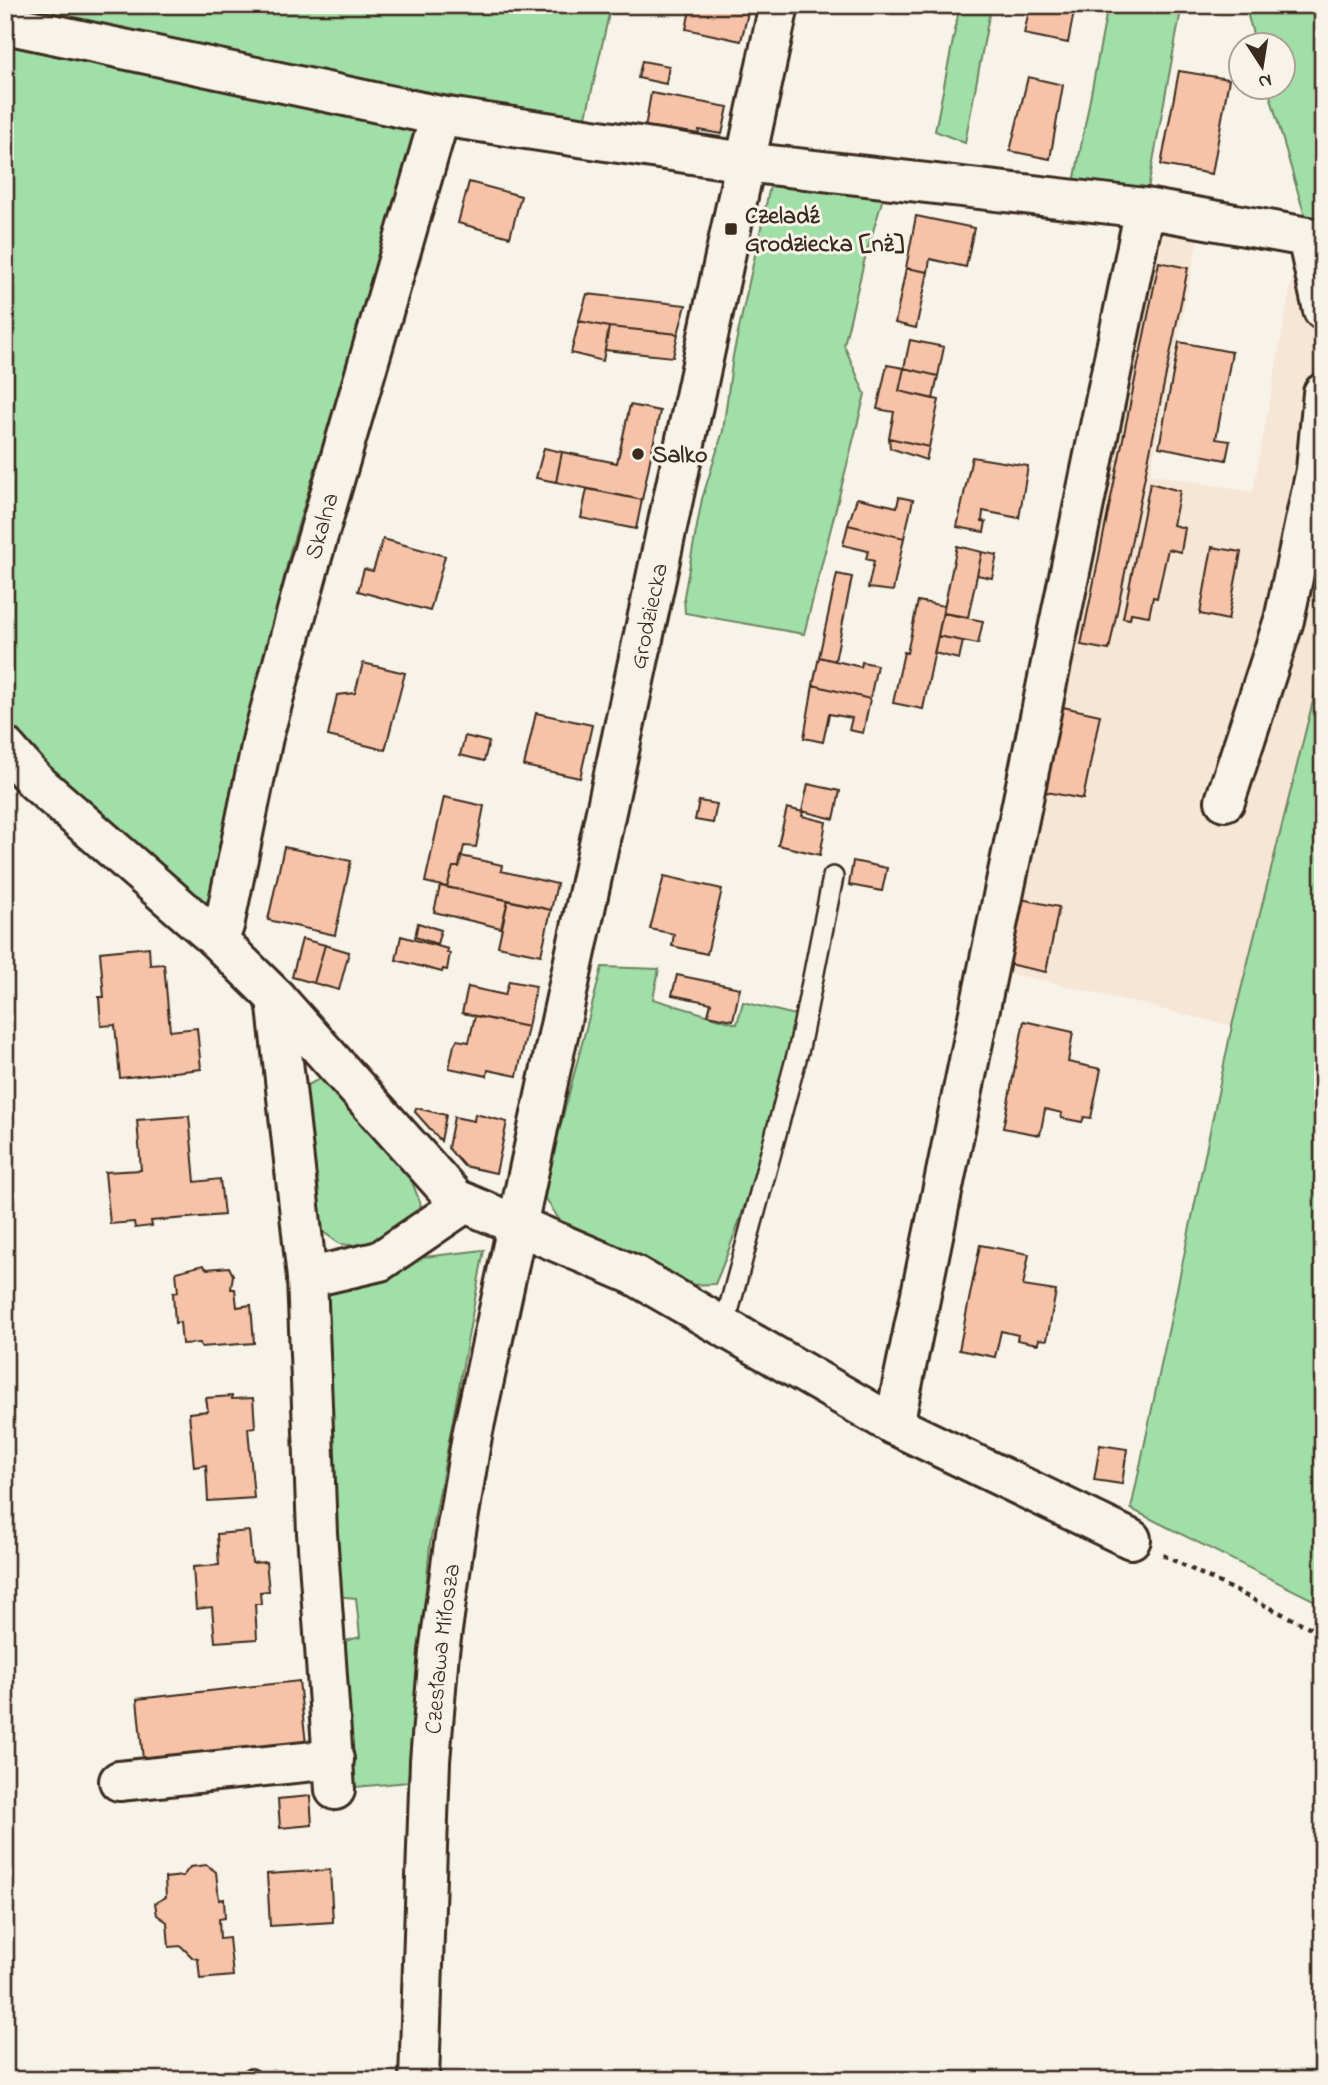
<svg xmlns="http://www.w3.org/2000/svg" width="1328" height="2085" font-family="'Indie Flower',sans-serif">
<style>
.built{fill:#f7e5d5}
.green{fill:#a0dfa7;stroke:#6e8462;stroke-width:2}
.building{fill:#f7c3a8;stroke:#3b2a1e;stroke-width:2}
.lines{fill:none;stroke-linecap:round;stroke-linejoin:round}
.lane-casing{stroke:#3b2a1e;stroke-width:24}
.street-casing{stroke:#3b2a1e;stroke-width:44}
.secondary-casing{stroke:#3b2a1e;stroke-width:44}
.path{stroke:#3b2a1e;stroke-width:4.5;stroke-dasharray:5 5;stroke-linecap:butt}
.lane{stroke:#f7f3e8;stroke-width:19}
.street{stroke:#f7f3e8;stroke-width:38}
.secondary{stroke:#f7f3e8;stroke-width:38}
.poi-dot{fill:#3b2a1e;stroke:#f7f3e8;stroke-width:2.5}
.labels{text-anchor:middle;stroke-width:6;stroke-linejoin:round;paint-order:stroke}
.poi-label{font-size:24px;font-weight:bold;fill:#3b2a1e;stroke:#f7f3e8;text-anchor:start}
.street-label{font-size:24px;fill:#3b2a1e;stroke:#f7f3e8}
</style>
<rect width="100%" height="100%" fill="#f7f3e8"/>
<filter id="ink" filterUnits="userSpaceOnUse"><feTurbulence type="fractalNoise" baseFrequency=".0143" numOctaves="2"/><feDisplacementMap in="SourceGraphic" scale="14" xChannelSelector="R" yChannelSelector="G"/><feConvolveMatrix kernelMatrix="1 2 1 2 8 2 1 2 1" color-interpolation-filters="sRGB"/></filter>
<g filter="url(#ink)">
<path class="built" d="M1152,223L1200,230L1150,474L1253,492L1298,247L1323,253V661L1232,1026L1046,981L1000,972Z"/>
<path class="green" d="M5,5H611L585,121L84,28L5,16Z
M960,5H991L965,143L935,131Z
M1108,5H1182L1147,194L1073,188Z
M1245,5H1323V219L1306,220L1268,88H1282V46L1256,45Z
M5,42L427,126L352,347L290,552L246,745L221,935L111,823L5,725Z
M772,177L886,188L865,258L844,345L865,394L804,634L685,613L684,596L702,499L723,431L733,356Z
M1323,661V1605L1131,1509L1232,1026Z
M602,967L659,969L653,999L737,1024L743,1002L799,1016C774,1106 752,1198 715,1284L689,1285L563,1226L545,1197L550,1166Z
M323,1077L407,1169L421,1205L401,1232L371,1247L340,1244L319,1229L304,1087Z
M484,1250L430,1544L408,1782L346,1788L338,1643L360,1637L356,1598L335,1596L318,1311L330,1286L407,1259Z"/>
<path class="building" d="M691,5H750L741,41L686,29Z
M1030,5H1081L1080,7L1075,6L1068,43L1024,34Z
M642,61L669,66L666,84L638,78Z
M1179,71L1229,79L1212,174L1161,165Z
M1028,77L1063,85L1050,159L1010,151Z
M651,93L728,107L722,134L699,130L697,144L644,134Z
M469,182L521,196L510,237L458,223Z
M916,216L974,228L966,267L930,259L928,272L906,268Z
M1159,262L1188,268L1109,650L1081,645Z
M906,268L928,272L916,328L895,323Z
M587,294L686,305L678,334L609,327L579,321Z
M579,321L609,327L603,361L571,353Z
M609,327L678,334L673,357L605,350Z
M910,340L944,347L938,376L904,368Z
M1179,342L1232,352L1216,439L1230,441L1226,460L1159,447Z
M887,365L904,368L899,391L939,400L929,447L889,438L894,412L877,409Z
M904,368L938,376L933,399L899,391Z
M630,405L660,411L642,500L556,482L562,452L617,463Z
M889,438L929,447L926,460L890,448Z
M544,448L562,452L556,482L536,478Z
M972,457L1028,466L1019,518L983,511L982,521L986,522L984,532L957,527Z
M1150,483L1180,491L1173,525L1185,528L1181,552L1168,549L1157,598L1153,597L1149,616L1131,613L1130,619L1123,618Z
M587,489L642,500L636,529L581,518Z
M899,497L913,500L904,538L848,525L857,498L897,507Z
M848,525L904,538L893,591L868,588L874,561L866,559L868,551L843,545Z
M383,539L445,556L430,611L358,591L364,569L373,571Z
M957,546L982,552L968,617L943,613Z
M1212,547L1241,552L1228,620L1200,614Z
M982,552L997,555L992,578L977,575Z
M837,574L852,577L835,661L819,657Z
M918,601L944,606L923,709L893,703L904,652L907,653Z
M943,613L983,621L978,644L938,636Z
M938,636L963,641L959,659L934,653Z
M819,657L861,667L862,662L877,665L870,699L813,685Z
M363,663L405,673L385,750L328,736L337,695L355,693Z
M813,685L870,699L863,733L849,730L852,718L829,714L823,742L804,738Z
M1058,706L1100,715L1083,799L1041,791Z
M536,713L592,725L580,778L524,766Z
M465,736L489,742L484,761L460,755Z
M808,784L840,791L834,819L802,811Z
M444,797L484,806L476,847L464,846L459,867H453L447,887L425,882Z
M699,801L717,804L713,823L695,820Z
M787,808L803,812L802,816L826,822L820,855L778,845Z
M284,847L351,861L335,935L268,920Z
M461,856L502,865L501,871L557,884L551,910L447,887L453,867H459Z
M853,861L887,868L882,891L849,885Z
M664,876L722,889L707,954L672,946L674,934L650,929Z
M440,886L508,900L501,928L434,912Z
M1021,899L1059,907L1046,972L1008,964Z
M508,900L551,910L541,955L498,946Z
M418,923L441,930L437,944L415,937Z
M401,936L448,949L447,953H450L447,970L443,969L442,972L396,960Z
M302,939L325,945L314,983L292,977Z
M325,945L349,952L339,990L314,983Z
M149,947L150,965L164,964L170,1031L197,1028L201,1069L120,1078L115,1025L101,1026L99,997H104L100,952Z
M677,975L740,988L733,1020L708,1015L711,1003L672,995Z
M509,981L536,986L528,1027L462,1013L468,987L505,995Z
M475,1016L528,1027L517,1076L488,1070L487,1076L449,1068L454,1045L457,1040L469,1042Z
M1024,1021L1073,1032L1068,1062L1101,1069L1091,1118L1084,1117L1082,1122L1061,1118L1062,1113L1045,1109L1040,1135L1003,1128Z
M416,1108L446,1115L441,1141L415,1112Z
M475,1114L507,1122L496,1173L464,1166L448,1148L454,1117L474,1121Z
M189,1116L195,1182L220,1179L224,1215L151,1221L152,1226L135,1228L134,1222L110,1224L105,1172L141,1170L137,1120Z
M980,1245L1029,1254L1023,1286L1056,1291L1047,1340L1039,1339L1038,1344L1017,1340L1018,1335L1001,1331L995,1357L959,1350Z
M203,1265L207,1269L229,1267L233,1275L231,1289H235L237,1307L251,1305L254,1343L201,1347L200,1343L182,1344L180,1322L175,1323L173,1293L178,1292L176,1272Z
M232,1396V1399L253,1398L255,1427L248,1428L254,1498L208,1501L206,1465L194,1467L189,1413L208,1411L206,1398Z
M1100,1445L1127,1449L1122,1484L1094,1480Z
M249,1531L252,1563L266,1562L269,1591L260,1592L261,1604H255L257,1639L215,1642L212,1607L196,1609L193,1567L219,1565L217,1534Z
M299,1681L307,1753L144,1770L137,1699Z
M310,1796L312,1825L280,1828L278,1799Z
M207,1865L216,1872L219,1900L224,1899L225,1918L219,1919L220,1939L229,1938L233,1976L200,1979L198,1959L193,1958L181,1946L169,1947L167,1922L157,1915L155,1903L166,1897L165,1878L183,1876L190,1867Z
M330,1870L333,1922L270,1926L267,1874Z"/>
<g class="lines">
<defs>
<path id="lane" d="M724,1327L799,1048L833,877
M251,2079V2080"/>
<g id="street">
<path d="M5,24L440,116L745,162L1145,208L1307,237L1323,310"/>
<path d="M5,747L35,781L214,937L276,998L456,1199L634,1275L894,1425L1131,1539"/>
<path d="M1225,801L1284,620L1316,470L1323,393"/>
<path id="s1" d="M214,937L224,926L263,737L309,567L440,116"/>
<path d="M276,998L307,1278L317,1533L335,1790"/>
<path d="M307,1278L380,1261L465,1203"/>
<path d="M894,1425L1145,208"/>
<path d="M119,1781L334,1759"/>
</g>
<g id="secondary">
<path id="s2" d="M419,2080L430,1761L439,1652L454,1544L472,1436L779,5"/>
</g>
</defs>
<use href="#lane" class="lane-casing"/>
<use href="#street" class="street-casing"/>
<use href="#secondary" class="secondary-casing"/>
<path class="path" d="M1163,1555L1323,1634"/>
<use href="#lane" class="lane"/>
<use href="#street" class="street"/>
<use href="#secondary" class="secondary"/>
</g>
</g>
<g class="poi-dot">
<rect x="724" y="222" width="14" height="14" rx="3.5"/>
<circle cx="638" cy="454" r="7"/>
</g>
<g class="labels">
<g class="poi-label">
<text x="745" y="223">Czeladź<tspan x="745" dy="28">Grodziecka [nż]</tspan></text>
<text x="652" y="462">Salko</text>
</g>
<g class="street-label">
<text dy="8" stroke="none"><textPath href="#s1" startOffset="427">Skalna</textPath></text>
<text dy="8" stroke="none"><textPath href="#s2" startOffset="1486">Grodziecka</textPath></text>
<text dy="8" stroke="none"><textPath href="#s2" startOffset="432">Czesława Miłosza</textPath></text>
</g>
</g>
<rect width="1328" height="2085" fill="none" stroke="#f7f3e8" stroke-width="28"/>
<rect x="14" y="14" width="1300" height="2057" fill="none" stroke="#3b2a1e" stroke-width="2.5" filter="url(#ink)"/>
<g transform="translate(1262 66) rotate(168)"><circle r="33" fill="#f7f3e8" stroke="#aca397" stroke-width="2"/>
<path d="M0-5L12 26L0 18L-12 26Z" fill="#3b2a1e"/>
<text y="-10" font-size="19" font-weight="bold" text-anchor="middle" fill="#3b2a1e">N</text>
</g>
</svg>
